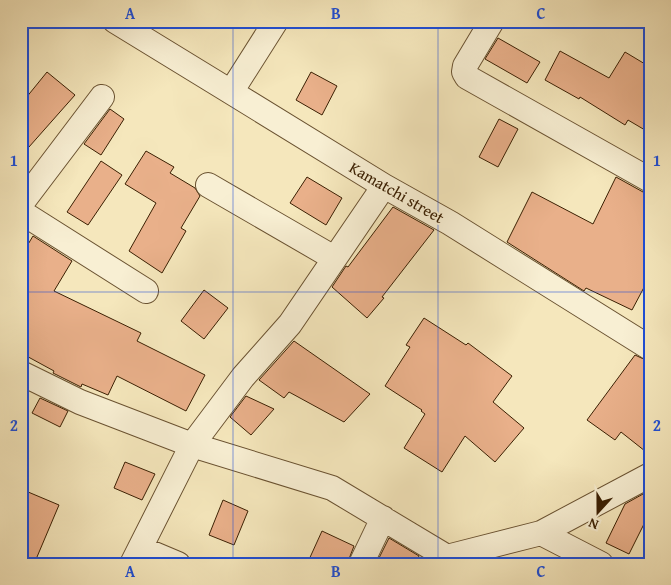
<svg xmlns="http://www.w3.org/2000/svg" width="671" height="585" font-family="'Gentium Book Plus',serif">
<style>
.building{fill:#e9b08a;stroke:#3b2003}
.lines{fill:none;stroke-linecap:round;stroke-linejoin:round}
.minor-casing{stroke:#6a5231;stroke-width:26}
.minor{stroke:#f8efd3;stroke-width:24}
.grid{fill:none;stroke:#1d4ed8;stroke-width:1;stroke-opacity:0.55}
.labels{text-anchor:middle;stroke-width:4;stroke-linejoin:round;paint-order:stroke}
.street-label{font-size:16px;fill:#3b2003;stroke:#f8efd3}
.neatline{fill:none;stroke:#1d4ed8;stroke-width:2}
.grid-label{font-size:16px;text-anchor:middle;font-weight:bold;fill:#1d4ed8}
</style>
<rect width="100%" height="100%" fill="#f5e7bc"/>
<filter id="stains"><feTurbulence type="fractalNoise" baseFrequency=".004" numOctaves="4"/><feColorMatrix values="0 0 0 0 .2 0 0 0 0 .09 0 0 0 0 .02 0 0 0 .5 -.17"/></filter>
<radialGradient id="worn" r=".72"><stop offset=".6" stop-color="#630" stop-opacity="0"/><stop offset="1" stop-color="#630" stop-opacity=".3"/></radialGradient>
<path class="building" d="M498,38L540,62L527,83L485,59Z
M560,51L609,78L625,52L650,67V133L628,120L625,125L580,97L579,99L545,80Z
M47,72L75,95L21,156V104Z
M311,72L337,86L322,115L296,100Z
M110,109L124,119L101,155L84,144Z
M499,119L518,129L498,167L479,157Z
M146,151L174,167L170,173L195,188L200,196L181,228L186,231L162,273L129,251L156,203L125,184Z
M101,161L122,175L88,225L67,212Z
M307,177L342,198L326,225L290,203Z
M616,177L643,192L650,194V276L632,310L586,288L584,291L507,242L532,192L593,224Z
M393,207L434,230L382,297L384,298L367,318L332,287L346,266L348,267Z
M33,236L72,261L54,291L141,333L137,341L205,375L186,411L117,376L108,395L82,384L81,387L53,373L54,371L21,353V256Z
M204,290L228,308L204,339L181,321Z
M424,318L466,345L468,343L512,376L493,402L524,428L495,462L465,436L442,472L404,448L425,414L421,411L422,410L385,386L410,347L406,345Z
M294,341L370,394L344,422L289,392L284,398L259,380Z
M635,355L650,362V455L621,432L615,440L587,420Z
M246,396L274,409L251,435L230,417Z
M40,398L68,411L60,427L32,413Z
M125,462L155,474L142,500L114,488Z
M21,489L59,505L34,564H21Z
M643,494L650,498V512L629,554L606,543L625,504Z
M223,500L248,511L234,545L209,535Z
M322,531L354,546L347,564H307Z
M389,538L419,556L415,564H376Z"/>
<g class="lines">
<defs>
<path id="minor" d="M115,21L231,92
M276,21L231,92L384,186L450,223L650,348
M492,21L465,66L464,72L467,77L650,180
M208,185L334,258
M21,204L102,97
M21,212L146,291
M21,373L80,402L192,445L332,488L447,557L541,533L650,475
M541,533L601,564
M140,548L178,564
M132,564L192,445L243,377L290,324L384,186
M361,564L383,518"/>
</defs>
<use href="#minor" class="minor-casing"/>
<use href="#minor" class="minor"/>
</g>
<path class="grid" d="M233,21V564M438,21V564M21,292H650"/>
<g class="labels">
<g class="street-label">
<text transform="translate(397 192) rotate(30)" y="6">Kamatchi street</text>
</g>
</g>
<rect width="671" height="585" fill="none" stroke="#f5e7bc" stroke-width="55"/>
<g transform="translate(598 512) rotate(201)" stroke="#f8efd3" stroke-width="4" paint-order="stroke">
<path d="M0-4L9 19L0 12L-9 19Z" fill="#3b2003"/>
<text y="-8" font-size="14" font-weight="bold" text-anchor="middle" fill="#3b2003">N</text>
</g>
<rect x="28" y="28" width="616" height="530" class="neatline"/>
<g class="grid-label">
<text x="130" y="19">A</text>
<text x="336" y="19">B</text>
<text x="541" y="19">C</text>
<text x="14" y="166">1</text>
<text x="657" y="166">1</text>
<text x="14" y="431">2</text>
<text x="657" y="431">2</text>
<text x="130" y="577">A</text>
<text x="336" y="577">B</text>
<text x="541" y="577">C</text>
</g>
<rect width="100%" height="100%" filter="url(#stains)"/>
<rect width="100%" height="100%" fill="url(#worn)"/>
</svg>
